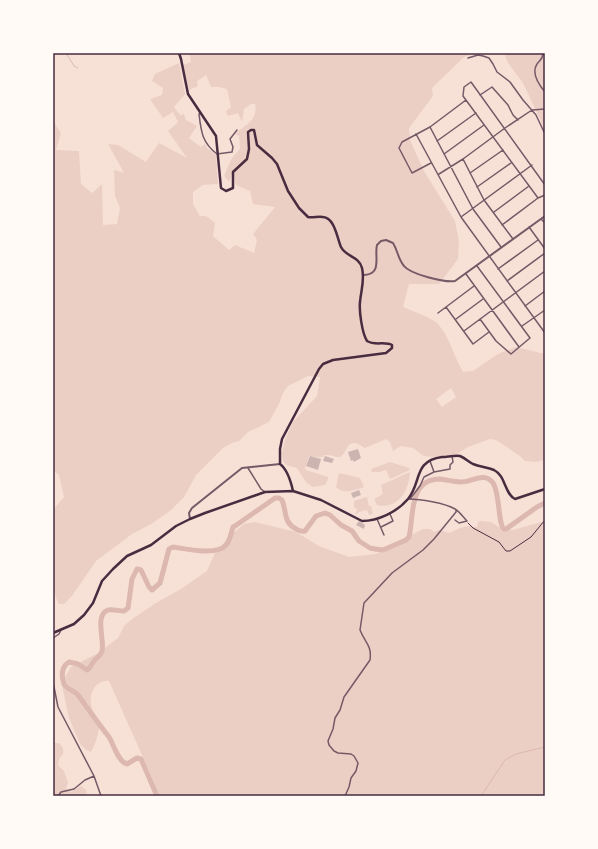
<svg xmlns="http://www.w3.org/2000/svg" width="598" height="849" font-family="Karla,sans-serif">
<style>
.green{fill:#ebcfc5;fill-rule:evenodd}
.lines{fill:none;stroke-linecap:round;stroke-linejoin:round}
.stream{stroke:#dcb8b0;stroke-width:1}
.river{stroke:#dcb8b0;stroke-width:5}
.building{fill:#ccb4b1}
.path{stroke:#4a2c40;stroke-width:1}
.minor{stroke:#755966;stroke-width:1.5}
.tertiary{stroke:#755966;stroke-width:2}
.secondary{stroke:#4a2c40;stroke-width:2.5}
.trunk{stroke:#4a2c40;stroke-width:2.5}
.neatline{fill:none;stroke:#4a2c40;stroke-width:1.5}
</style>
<rect width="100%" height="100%" fill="#f7e1d7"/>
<path class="green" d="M188,53H475L464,57L432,88L433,96L409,128L410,140L424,171L455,221L459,242L458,259L439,284H409L403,307C410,310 432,318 437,323C449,335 454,357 463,372L473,371L498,354L516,347L545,354V460L535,462L525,461L520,456L496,440L490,439L468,447L457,454L432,457L424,456L413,448L401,446L393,451L390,442L386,439L365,448C346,434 348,453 340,457C337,458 331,455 327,455C321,455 327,456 321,457C318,458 312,456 309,456L305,468L306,470L328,477V479L325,485L313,487L306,482L297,468L286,465L283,461L282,453L285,440L293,422L317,396L320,377L308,376L288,386L283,393L279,404L269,422L248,432L239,441L232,443L223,448L196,475L184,497L171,510L153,523L132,534L96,561L72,596L64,604H59C49,590 53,530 53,510L64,497L59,475L53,470V121L61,133L56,150L79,151L81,184L92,193L102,184L103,225L117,224L120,208L115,196L114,170L124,173L108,144L118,145L146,162L159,143L187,158L168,131L178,122L173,112L163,118L150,99L162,95L163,88L152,81L155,74L179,63L185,94L174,107L180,115L184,114L186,120L197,126L189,138L201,147L205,144L207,148L216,155L218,184L203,185L193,192V204L200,216H206L215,223L213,236L229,250L235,245L254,253L257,240L253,234L275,207L253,204L250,191L236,185L233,172L229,182L224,176L232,158L240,149L239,136L235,134C246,124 258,121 255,104H251L244,109L242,122L238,113L228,116L226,111L231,107L227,89L219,87H211L206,75L197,81L198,86L189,90L183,65L191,62L190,56ZM451,388L456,397L442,407L436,399Z
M503,53H545V130L523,83L508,63L505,55Z
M390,462L409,468L410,470L390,479L386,470L379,472H372L371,469Z
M410,472C410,484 403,502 389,505C386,506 380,506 377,505L374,499L383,494L381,485Z
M339,473L360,478L364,487C355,490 343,495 336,487Z
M367,497L369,506H371L373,514L369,515L367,510L359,512L355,515L357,509L354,507V501Z
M481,521L491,522L502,529L513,530L545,521V796H158L154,782L109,681C93,679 87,699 93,711C96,718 99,719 99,728C98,737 95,744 91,752L86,750L80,744L69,718L62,686L64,679L71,667L98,653L118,638L124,626L132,619L156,603L181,589L207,571L215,553L231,535L244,524L255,522L296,532L319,546L349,557L376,554L423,529H430L434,532L438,530L450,533C459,528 467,525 477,527L478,522Z
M53,743H59L63,748V754L59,759L58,765L64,771L68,783L66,788L71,792L81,786L86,790L87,793L82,796H53Z"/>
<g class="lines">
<path class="stream" d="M66,53L74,66L78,68
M481,796L505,760L516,754L545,747"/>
<path class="river" d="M157,796L141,759L137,758L127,764C118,762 114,745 109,737C98,723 88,709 78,695C74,690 67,690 64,684C61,675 61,667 69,662L78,664L87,670C91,668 91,664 94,661C97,657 101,656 102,651C105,641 94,615 108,610C113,609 119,611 124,611L128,608L132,579L137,569L141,570L149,587L152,590L160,583L169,549L173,547C186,549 217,556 226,545C230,541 231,533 233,527L235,526L275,498H279L282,500C287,512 283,522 296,529C300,531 301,532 305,531L316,516L325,513L330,515L341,525L352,531L359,541L370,548L375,549L383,550L406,540L409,537C414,517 408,479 440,479C449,480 459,484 468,481C476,479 486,473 493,483C500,493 498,525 504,529H506L537,507L545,503"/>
</g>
<path class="building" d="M358,449L361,458L354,462L353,460L351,461L348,452Z
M310,456L321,459L318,470L306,466Z
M325,456L334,459L332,463L323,461Z
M359,490L361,495L353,498L351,493Z
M359,521L365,525L364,529L356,525Z"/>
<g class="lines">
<path class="path" d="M468,523L473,528L499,542L506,551H510L531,537L545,520"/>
<path class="minor" d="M543,53C543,59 540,60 537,64C531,73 540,86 545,92
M468,58L478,55L483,56L489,58L493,64L497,72L510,82L523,100L536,115L545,134
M480,95L492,87L508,105L513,115L518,120
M201,113L199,114C201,131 202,143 217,154L232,152L233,147L230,139L237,130
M430,127L473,209L501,247
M416,134L461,217L545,333
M437,141L476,113
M444,154L484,125
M463,159L484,200L513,239
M431,163L412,173L399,148L402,142L430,127L466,100
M470,173L503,150
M439,174L463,159L505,128L532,110L545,109
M477,187L511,163
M538,198L463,96L464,87L471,82L545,185
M494,212L529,186
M461,217L532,165
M541,219L545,223
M502,225L538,198L545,195
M529,227L545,249
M477,266L530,338L511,354L496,341L480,319
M498,269L538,240
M466,274L519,347
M507,281L545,253
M525,306L545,291
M446,307L473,344L489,332
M438,313L474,286
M456,319L483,299
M522,326L545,310
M464,331L545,271
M430,461L434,472
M248,468L261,489L265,492
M408,499C420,499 445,503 455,509C460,512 463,517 467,521L459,523L455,520
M410,499L420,486L424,477L434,472L450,469V465L453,462L452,456
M377,519L384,535
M381,527L393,521L390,514
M53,638L59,634L61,630
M53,682L58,707L94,776L101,796
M58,796L61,792L74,789L85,780L94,776
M345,796L349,787L351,778L356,771L358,763L354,756L351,754L338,753L334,751L329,745L328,741L333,729L335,718L340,710L344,697L370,660C372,645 365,643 360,630L364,603L392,573L423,550L434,539L456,512V510"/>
<path class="tertiary" d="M363,275C383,275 374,256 377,245L381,241L386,240L393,243C398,251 398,259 404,266C410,274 445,283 455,281L545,216
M190,519L189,513L192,508L242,468L280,464"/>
<path class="secondary" d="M179,53L181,59L188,94L216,136L221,188L226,191L233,188V172L247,159L249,149L248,132L251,130H254L257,145L272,158L277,164L288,191L299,208L308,217C313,218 318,216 323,217C335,218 337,238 341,247C346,257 359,256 362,268C365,280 361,290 360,302C359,311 362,333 367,341C375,346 385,341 392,345V348L386,353L333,360L323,364L319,369L282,439L280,449V464C288,470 291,482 293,491"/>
<path class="trunk" d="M53,633L74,624L84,615L93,603L102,581L113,569L127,556L151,545L176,526L190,519L205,513L265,492L293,491L321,500L362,521C378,521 397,512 408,499C422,482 413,461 442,457C447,457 455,455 460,456C465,458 469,462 473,464C480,467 487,467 494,470C506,476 504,493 515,499L545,489"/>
</g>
<rect width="598" height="849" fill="none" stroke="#fffaf5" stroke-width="108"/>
<rect x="54" y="54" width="490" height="741" class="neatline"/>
</svg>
